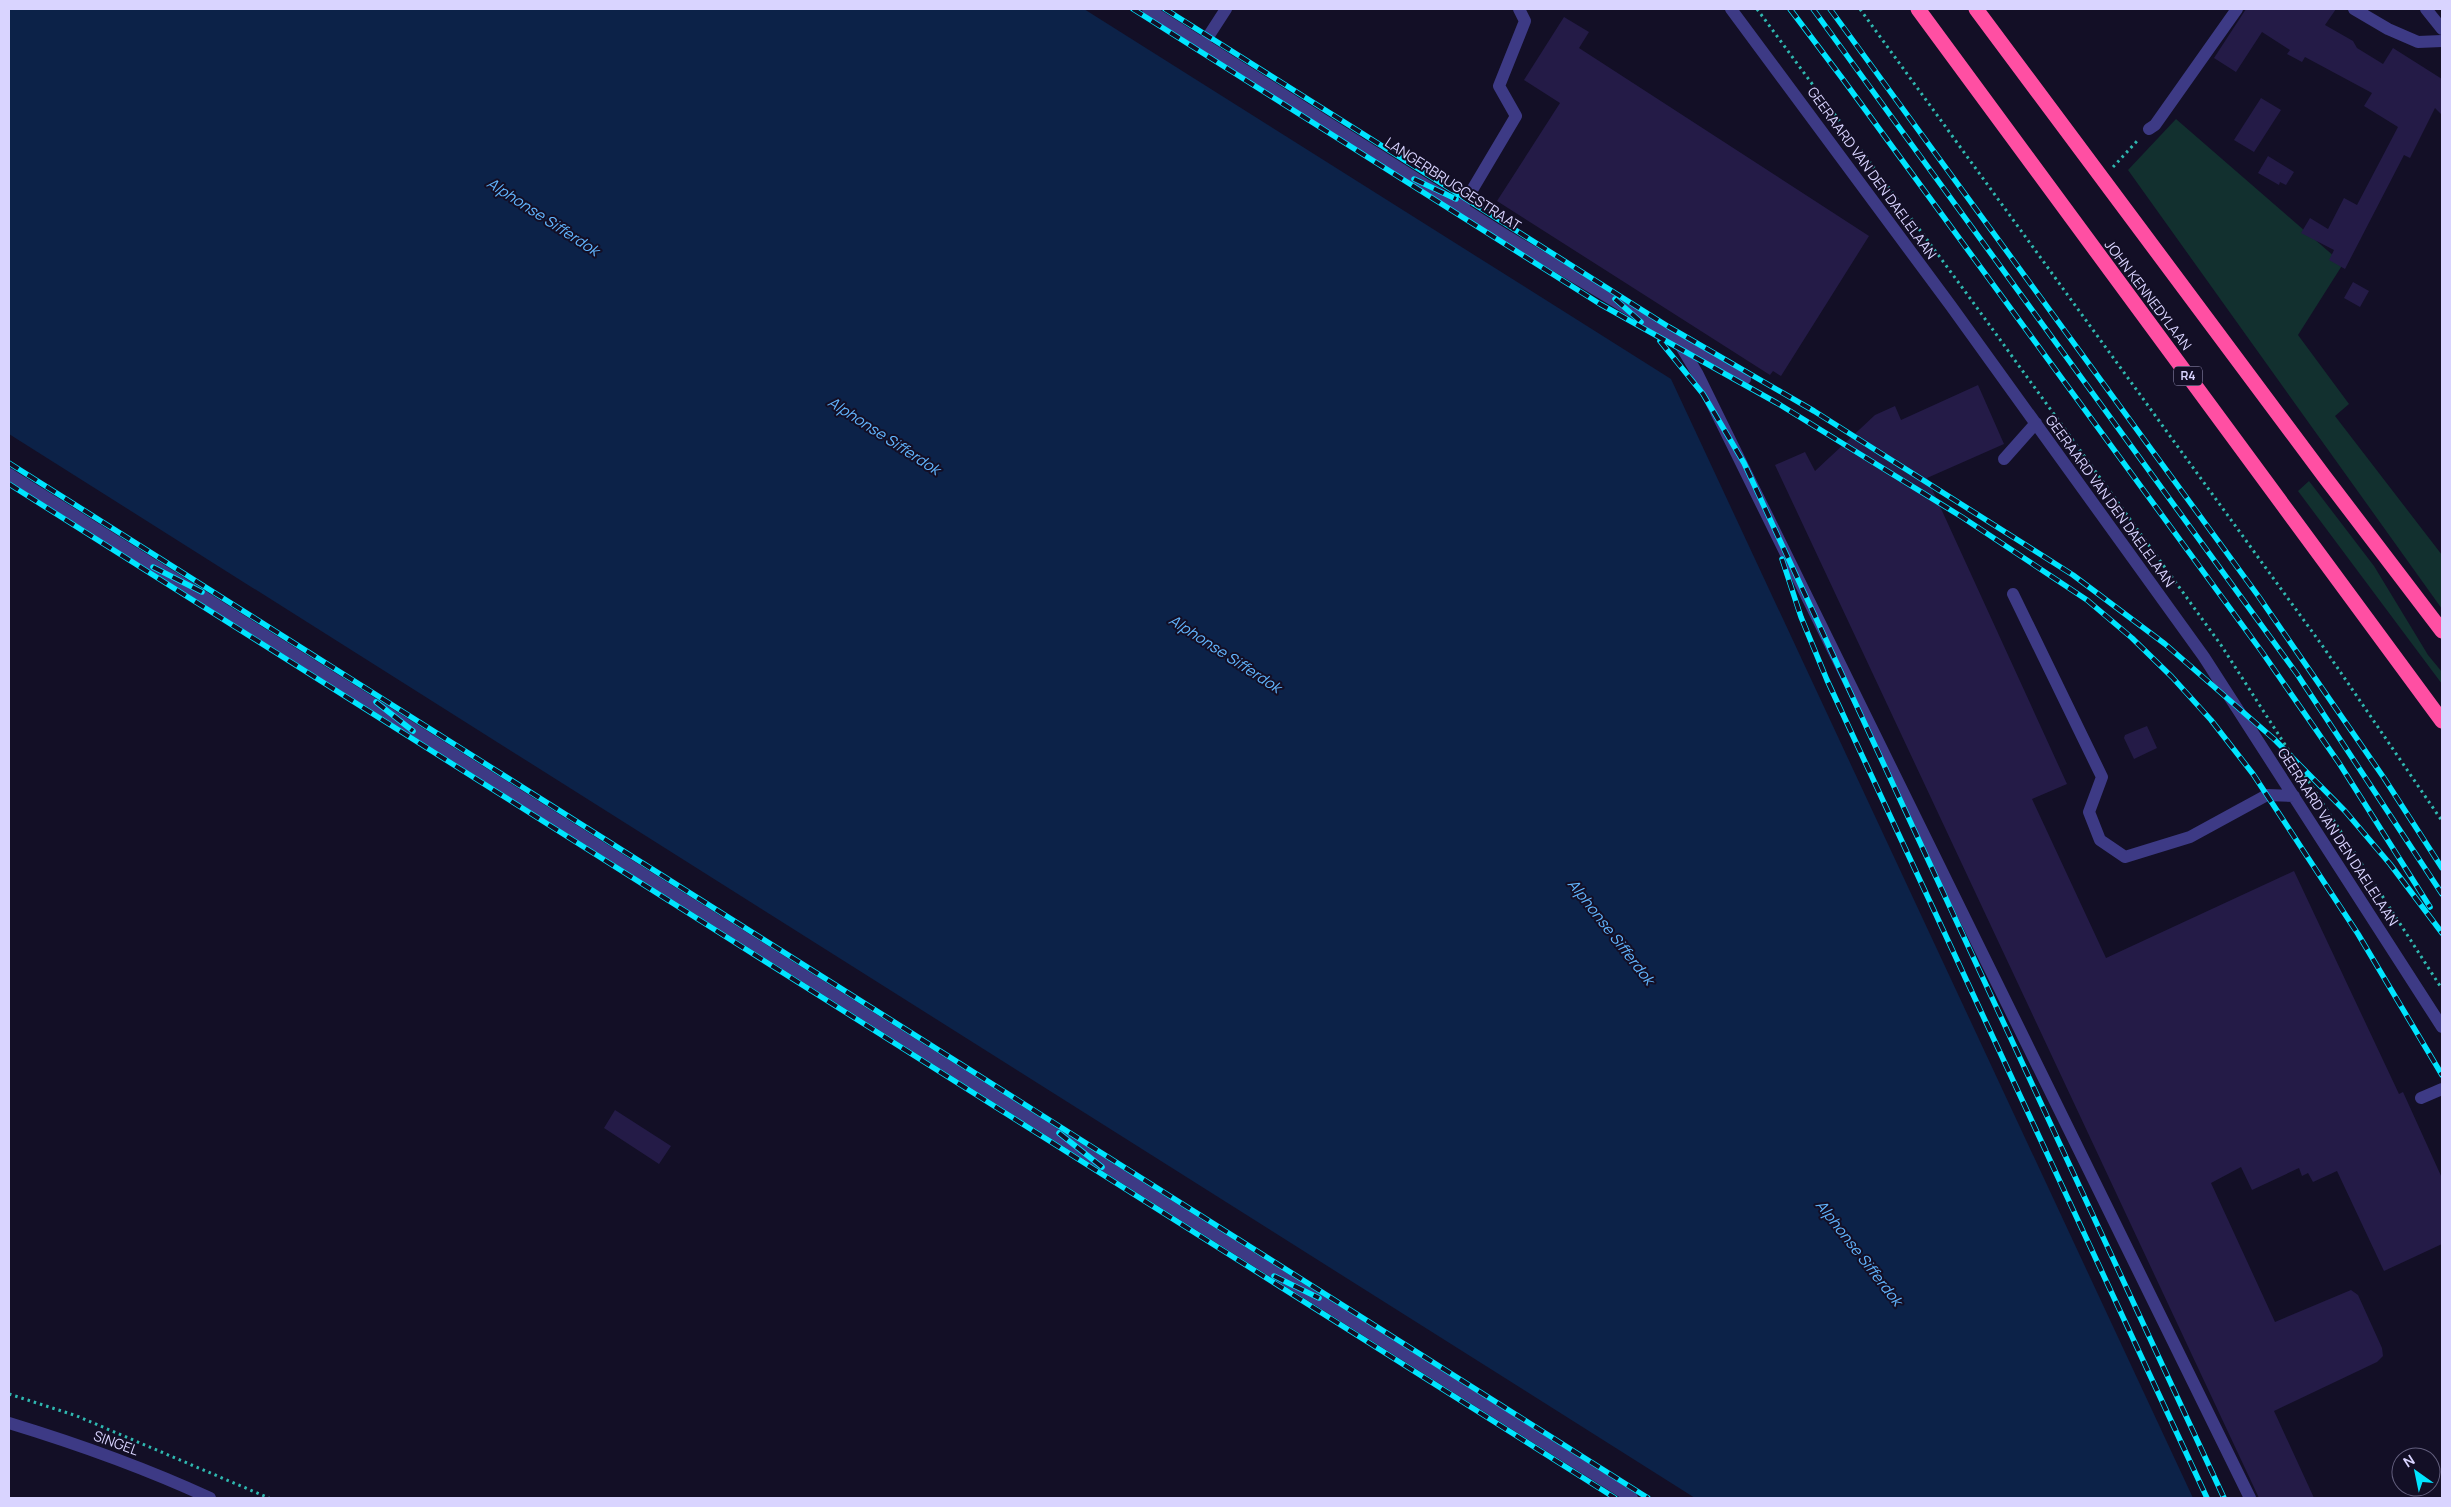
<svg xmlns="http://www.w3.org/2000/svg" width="2451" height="1507" font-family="Manrope,sans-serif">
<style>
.green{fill:#12302f}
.water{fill:#0c2248}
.building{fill:#241b47}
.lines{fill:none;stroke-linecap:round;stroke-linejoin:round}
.path{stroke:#2fb8b0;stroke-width:3;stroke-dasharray:2.5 4;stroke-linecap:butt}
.minor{stroke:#3d3a85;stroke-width:12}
.highway{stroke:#ff4fa3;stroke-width:15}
.rail-casing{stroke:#00e5ff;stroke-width:5.5}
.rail{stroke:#130f26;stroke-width:4;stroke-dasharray:11;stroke-linecap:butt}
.labels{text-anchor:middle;stroke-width:4;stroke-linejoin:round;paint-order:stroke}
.shield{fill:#130f26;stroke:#9e99be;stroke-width:1}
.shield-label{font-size:12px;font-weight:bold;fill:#d9d4ff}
.street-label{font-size:14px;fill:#d9d4ff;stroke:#130f26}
.water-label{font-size:15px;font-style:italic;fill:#62b6ff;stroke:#130f26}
</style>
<rect width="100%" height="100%" fill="#130f26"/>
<path class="green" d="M2176,119L2343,264L2298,335L2349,404L2335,416L2442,555V609L2128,170Z
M2309,481L2374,566L2428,655L2442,672V684L2298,491Z"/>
<path class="water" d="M9,9H1084L1671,379L2193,1498H1695L9,434Z"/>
<path class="building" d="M2246,9H2336L2325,25L2353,41L2357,48L2383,64L2393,48L2442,79V115L2435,108L2410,158L2404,155L2345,269L2329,260L2334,250L2301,233L2310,218L2328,229L2344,198L2357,205L2398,127L2364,106L2372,93L2305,57L2302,62L2287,54L2290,50L2262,32L2236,72L2214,58Z
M1564,17L1589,32L1579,48L1869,236L1781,376L1773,371L1770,375L1497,201L1560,103L1524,80Z
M2261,98L2281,110L2254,152L2234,140Z
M2268,156L2294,172L2286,185L2280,182L2279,185L2258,173Z
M2353,282L2369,291L2360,307L2344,298Z
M1978,385L2004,444L1927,478L2067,784L2032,799L2106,958L2294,871L2399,1094L2403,1092L2442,1178V1244L2384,1271L2337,1171L2313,1182L2308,1173L2302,1176L2299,1168L2252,1190L2241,1167L2211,1183L2275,1322L2351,1290L2358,1295L2382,1348L2383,1356L2377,1362L2274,1411L2314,1498H2259L1775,465L1805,452L1815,471L1875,415L1895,406L1901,420Z
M2147,726L2157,748L2134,759L2124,738L2125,735Z
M615,1110L671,1146L659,1164L604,1128Z"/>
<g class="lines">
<path class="path" d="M1757,9L1967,294L2221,645L2442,989
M1860,9L2324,648L2442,821
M2113,167L2138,140
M9,1394L77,1416L269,1498"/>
<path class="minor" d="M1148,9L1508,237L1745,379
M1731,9L1951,306L2204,657L2442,1027
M2354,9L2388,29L2418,42L2442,41
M2426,9L2442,29
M1204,43L1226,9
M2149,129L2155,125L2237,9
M1462,207L1516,116L1499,86L1525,21L1519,9
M1676,338L1697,373L2250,1498
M2004,459L2036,423
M9,474L1632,1498
M2013,594L2102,777L2089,812L2100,840L2125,857L2190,837L2267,795L2294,796
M2421,1098L2442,1089
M9,1423C78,1444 145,1468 210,1498"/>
<path class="highway" d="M1918,9L2442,721
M1976,9L2324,476L2442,631"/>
<defs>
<path id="rail" d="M1133,9L1600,304L1777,403L1962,517L2087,600L2132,638L2172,677L2211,720L2253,774L2358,934L2442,1075
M1165,9L1669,327L1814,411L2073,575L2165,644L2274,739L2345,811L2390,864L2442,933
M1790,9L1842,78L2262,652L2339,763L2430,907
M1813,9L2297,674L2442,894
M1830,9L2259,597L2384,778L2442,868
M1414,179L1456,199
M1615,299L1641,322
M1660,341L1703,394L1744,463L2224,1498
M9,463L1648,1498
M9,484L1615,1498
M1782,559L1801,617L1827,680L2207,1498
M153,567L202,592
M376,702L413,731
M1059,1133L1102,1167
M1274,1276L1319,1298"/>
</defs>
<use href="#rail" class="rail-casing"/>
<use href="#rail" class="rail"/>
</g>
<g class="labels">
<rect class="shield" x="2174" y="366.5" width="28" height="19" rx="4"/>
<g class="shield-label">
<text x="2188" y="380">R4</text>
</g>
<g class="street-label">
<text transform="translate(1872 173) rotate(54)" y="5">GEERAARD VAN DEN DAELELAAN</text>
<text transform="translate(1453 184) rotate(33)" y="5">LANGERBRUGGESTRAAT</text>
<text transform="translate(2148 295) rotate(53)" y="5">JOHN KENNEDYLAAN</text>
<text transform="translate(2110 501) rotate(54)" y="5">GEERAARD VAN DEN DAELELAAN</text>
<text transform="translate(2338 837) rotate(57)" y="5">GEERAARD VAN DEN DAELELAAN</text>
<text transform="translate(116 1443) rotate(20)" y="5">SINGEL</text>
</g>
<g class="water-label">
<text transform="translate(543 217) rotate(33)" y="5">Alphonse Sifferdok</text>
<text transform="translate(884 436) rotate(33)" y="5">Alphonse Sifferdok</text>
<text transform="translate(1225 654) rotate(33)" y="5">Alphonse Sifferdok</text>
<text transform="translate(1611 932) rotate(52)" y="5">Alphonse Sifferdok</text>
<text transform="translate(1859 1253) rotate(52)" y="5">Alphonse Sifferdok</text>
</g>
</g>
<rect width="2451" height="1507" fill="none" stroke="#d9d4ff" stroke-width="20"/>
<g transform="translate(2416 1472) rotate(327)"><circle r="24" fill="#130f26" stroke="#625e7d"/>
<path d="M0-4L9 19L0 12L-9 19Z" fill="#00e5ff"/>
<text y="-8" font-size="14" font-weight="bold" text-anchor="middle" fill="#d9d4ff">N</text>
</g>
</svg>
